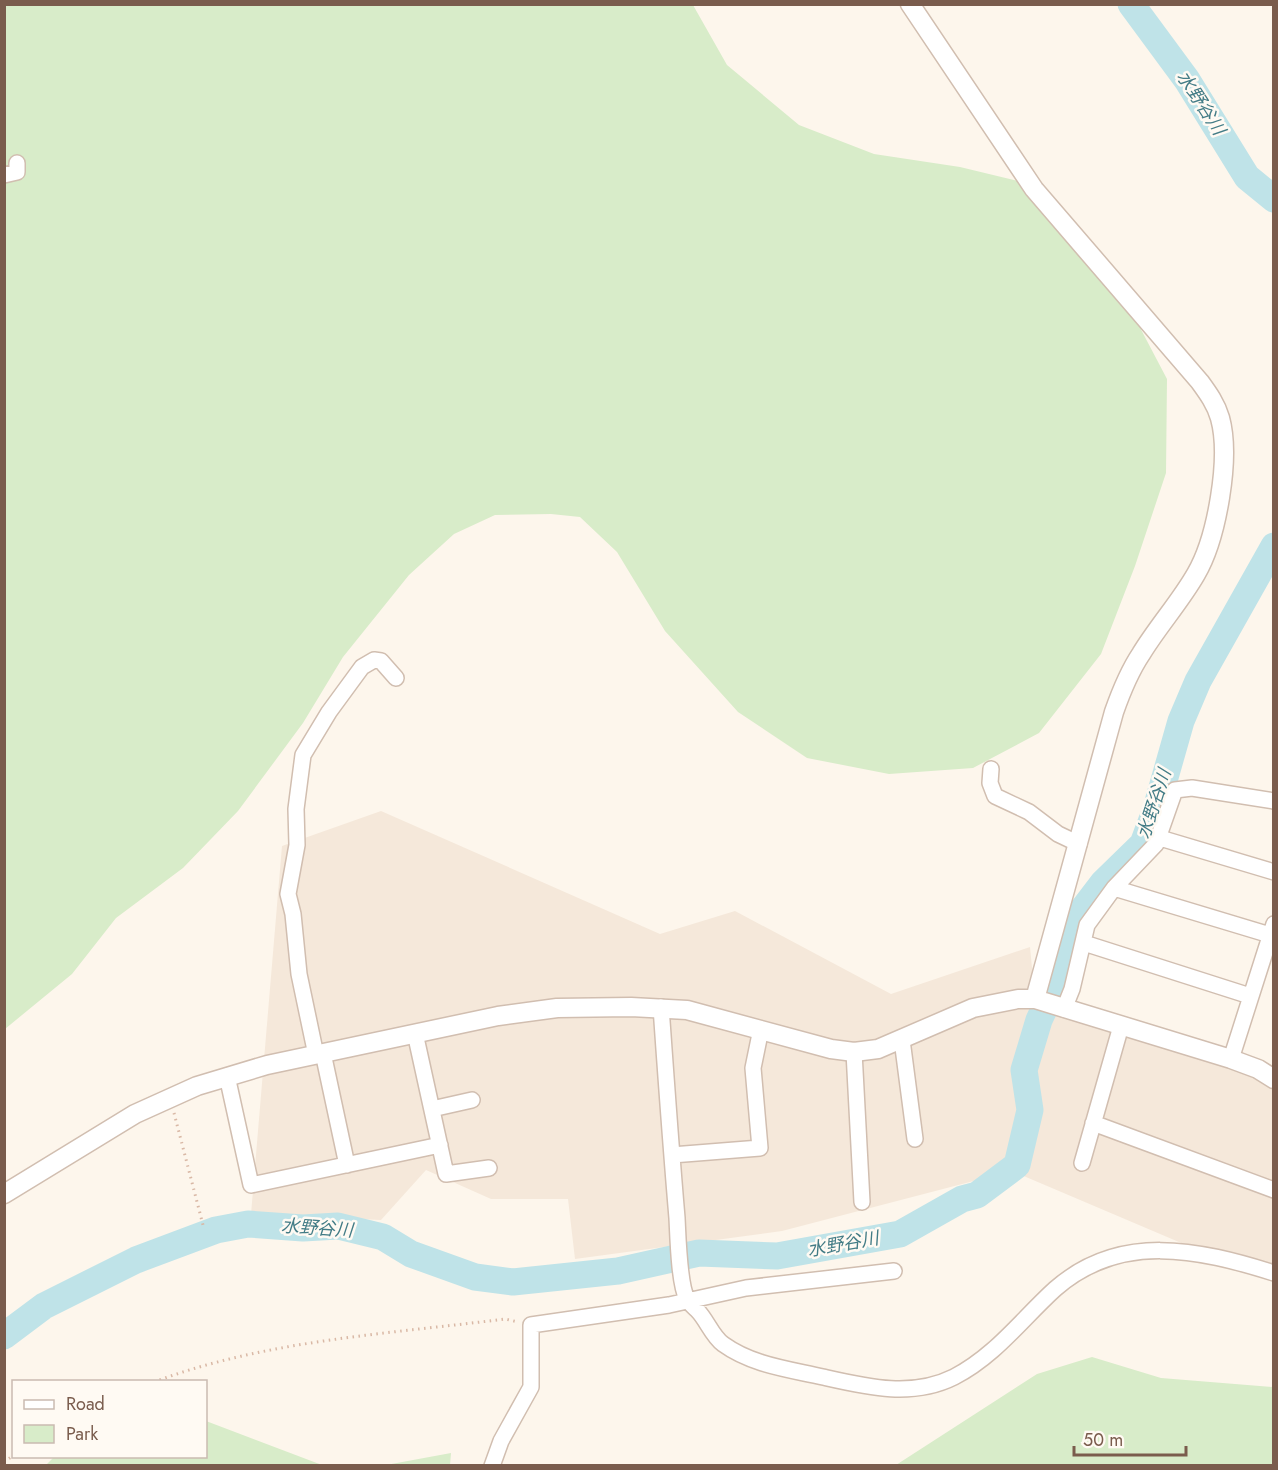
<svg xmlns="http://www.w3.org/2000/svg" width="1278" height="1470" font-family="Jost,'Noto Sans JP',sans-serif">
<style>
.residential{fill:#f5e8da}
.green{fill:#d8ecc9}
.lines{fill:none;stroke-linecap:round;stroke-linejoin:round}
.river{stroke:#bfe3e8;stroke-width:27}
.minor-casing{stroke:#d1beb0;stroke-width:18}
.tertiary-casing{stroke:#d1beb0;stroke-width:21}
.path{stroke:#d9b8a5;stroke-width:3;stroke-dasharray:1.5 4.5;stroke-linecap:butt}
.minor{stroke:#fff;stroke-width:15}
.tertiary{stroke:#fff;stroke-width:18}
.labels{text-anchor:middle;stroke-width:5;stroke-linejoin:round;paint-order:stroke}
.water-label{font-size:18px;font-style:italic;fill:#437c86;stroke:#fffaf3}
</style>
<rect width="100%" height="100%" fill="#fdf6ec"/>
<path class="residential" d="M381,811L660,934L735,911L891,994L1030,947L1034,988L1273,1066V1282L1012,1171L782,1231L575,1259L568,1199H491L426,1170L381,1220L251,1214L282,846Z"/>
<path class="green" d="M5,5H693L727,65L799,125L874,154L960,167L1026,183L1126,301L1167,379L1166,473L1135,566L1101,654L1039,733L973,768L889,774L807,758L738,712L665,631L617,552L580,517L551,514L495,515L454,534L409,575L343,657L303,723L238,811L183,868L116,918L72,974L5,1029Z
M1092,1357L1161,1378L1273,1387V1465H896L1037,1374Z
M206,1421L322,1465H46L54,1457L206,1456Z
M451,1453L450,1465H386Z"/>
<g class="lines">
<path class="river" d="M1131,4L1187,80L1247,177L1274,199
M4,1336L44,1306L136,1260L216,1230L248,1224L303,1228L338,1226L383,1237L411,1254L475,1277L513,1282L618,1271L699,1253L777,1256L900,1234L962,1199L977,1195L1017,1165L1030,1110L1024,1070L1039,1020L1057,982L1074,921L1103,883L1143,844L1156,809L1181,721L1198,681L1274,546"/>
<defs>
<path id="minor" d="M4,175L17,172V163
M991,769L990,783L995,796L1029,812L1058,834L1079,844
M1160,838L1274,872
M1114,888L1270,935
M1084,943L1250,996
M661,1007C666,1078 671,1148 677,1218C678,1237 679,1284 687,1299C689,1303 694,1307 697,1310C707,1320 712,1336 723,1344C752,1365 788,1369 823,1377C867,1387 912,1398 954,1377C995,1356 1022,1319 1055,1289C1120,1232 1198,1249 1274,1273
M1064,1009L1072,989L1087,925L1114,888L1156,844L1175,790L1192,788L1274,801
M415,1033L446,1174L489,1168
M902,1040L915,1139
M854,1052L862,1202
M323,1053L347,1165
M316,1055L299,974L293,914L288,894L297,845L296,809L303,755L329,712L362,667L374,660L381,661L396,678
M1231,1059L1274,924
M227,1076L251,1185L440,1145
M432,1109L472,1100
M1093,1123L1274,1190
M672,1155L760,1148L753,1068L761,1029
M1082,1163L1121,1026
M492,1466L501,1441L531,1387V1325L669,1305L746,1288L894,1271"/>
<path id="tertiary" d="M910,4L1034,189L1200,382C1208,393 1216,404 1220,418C1231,458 1217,538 1196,574C1180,602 1158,626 1141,654C1129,672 1121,692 1114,712L1035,999
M4,1194L135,1114L197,1086L267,1065L498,1016L557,1008L631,1007L687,1010L831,1049L854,1052L878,1049L973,1008L1018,999H1035L1231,1059L1258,1069L1274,1079"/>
</defs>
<use href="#minor" class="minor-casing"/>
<use href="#tertiary" class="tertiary-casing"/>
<path class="path" d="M174,1113L203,1225
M154,1382C266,1340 388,1334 505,1319L518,1322
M4,1462L14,1455"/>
<use href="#minor" class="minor"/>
<use href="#tertiary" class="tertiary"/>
</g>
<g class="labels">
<g class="water-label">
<text transform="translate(1201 103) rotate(57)" y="6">水野谷川</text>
<text transform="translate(1154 804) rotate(-72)" y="6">水野谷川</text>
<text transform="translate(317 1228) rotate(4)" y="6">水野谷川</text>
<text transform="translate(843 1244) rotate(-10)" y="6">水野谷川</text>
</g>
</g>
<rect width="1278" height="1470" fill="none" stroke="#7a5c4d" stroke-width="12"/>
<rect x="12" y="1380" width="195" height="78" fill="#fffaf3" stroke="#cabbb1" stroke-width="1.5"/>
<rect x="24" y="1400" width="30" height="9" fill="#ffffff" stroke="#cabbb1" stroke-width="1.5"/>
<text x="66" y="1410" font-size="18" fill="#7a5c4d">Road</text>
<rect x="24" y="1425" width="30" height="18" fill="#d8ecc9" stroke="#cabbb1" stroke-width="1.5"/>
<text x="66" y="1440" font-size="18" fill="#7a5c4d">Park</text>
<path d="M1074 1446v9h112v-9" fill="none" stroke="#7a5c4d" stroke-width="3"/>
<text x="1083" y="1446" font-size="18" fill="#7a5c4d" stroke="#fffaf3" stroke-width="4.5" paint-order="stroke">50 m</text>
</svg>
